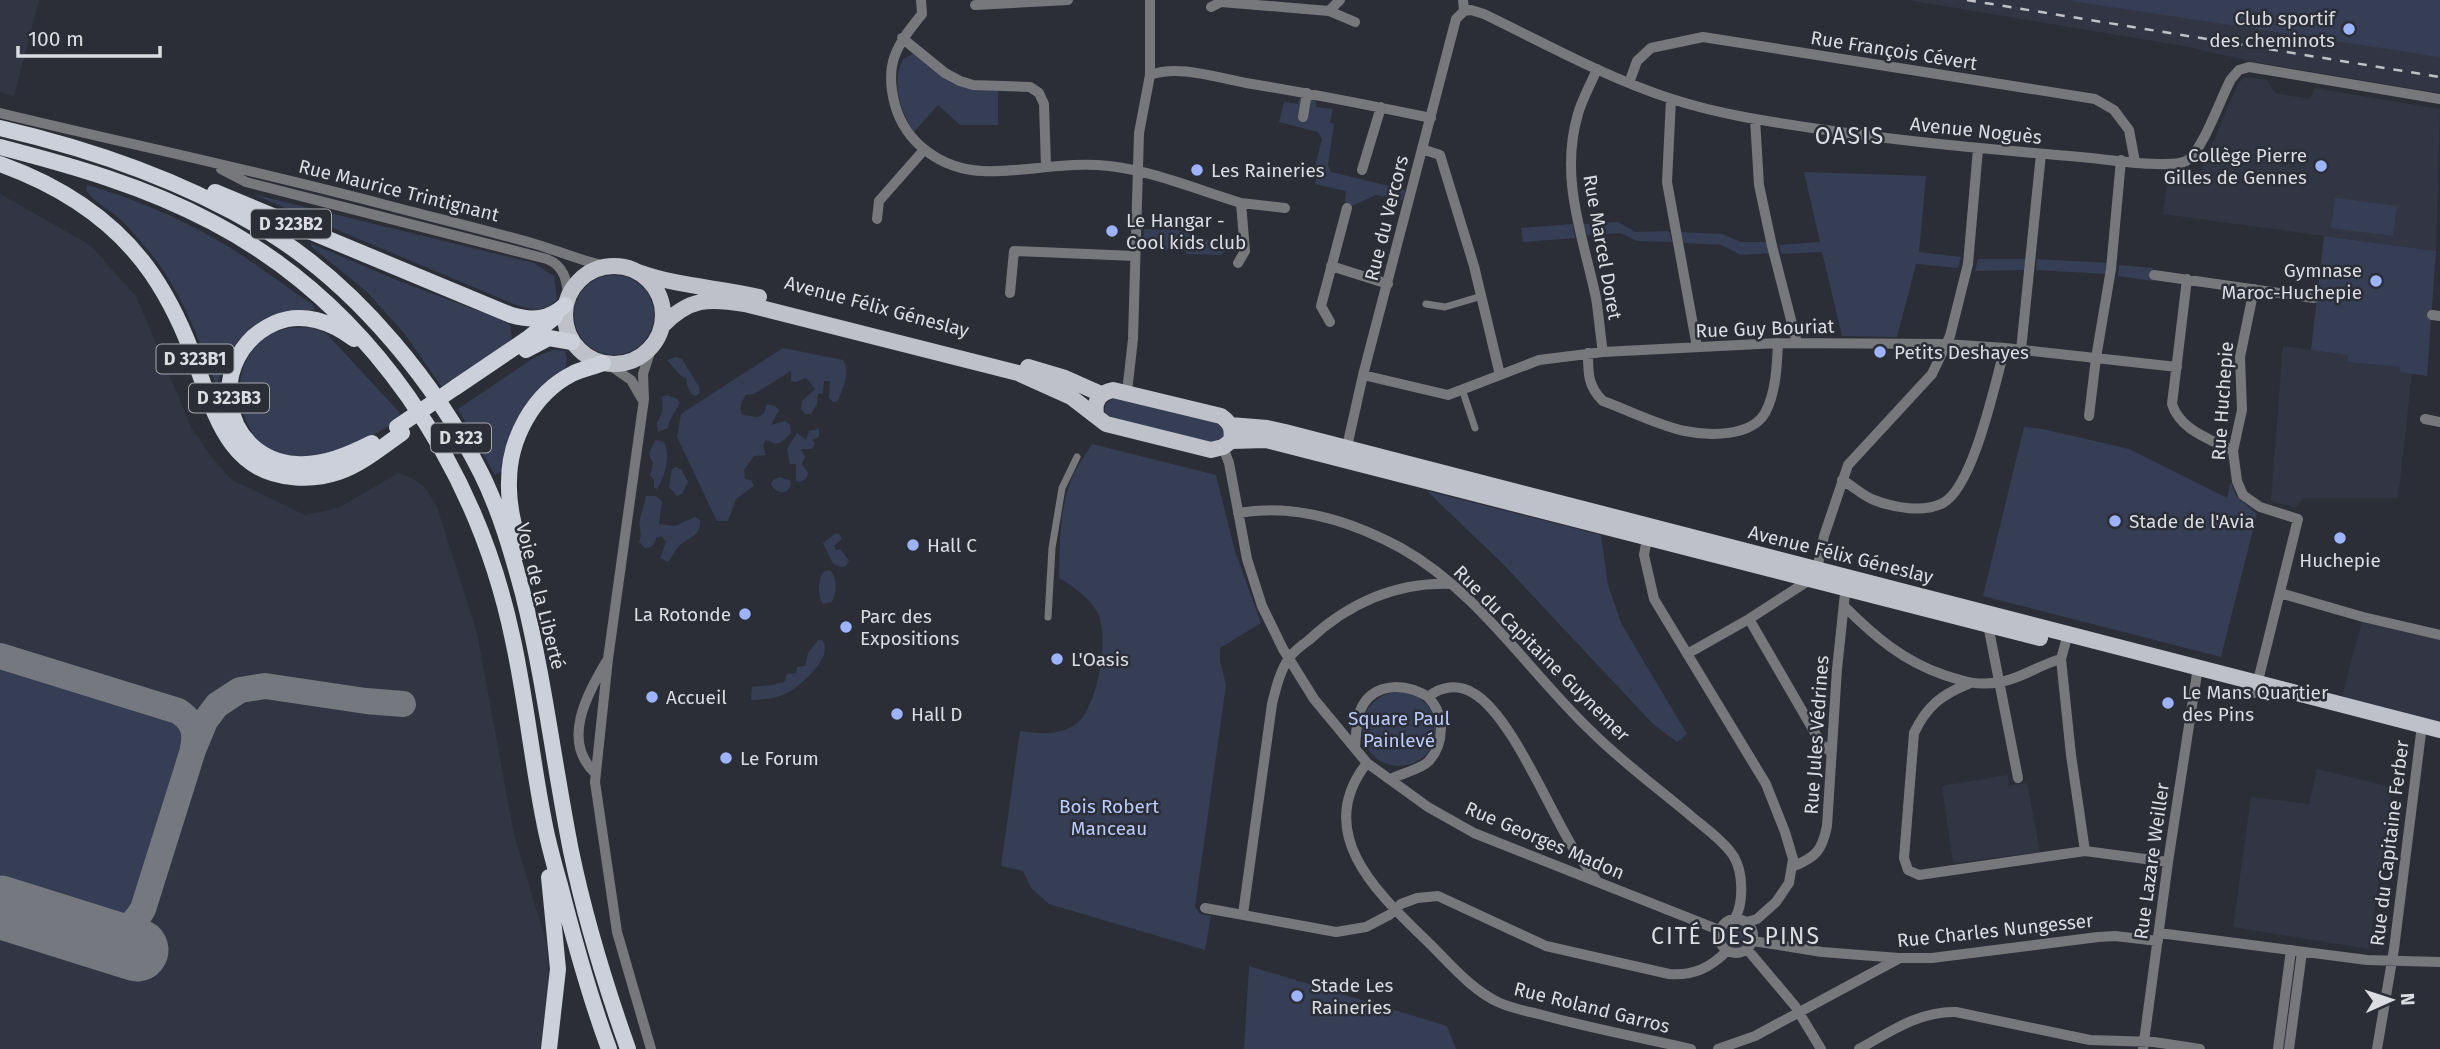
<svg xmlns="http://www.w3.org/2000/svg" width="2440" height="1049" font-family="'Fira Sans',sans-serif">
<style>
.built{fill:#323644}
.green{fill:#363e55}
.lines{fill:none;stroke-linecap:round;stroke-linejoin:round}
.taxiway{stroke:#75787e;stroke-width:26}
.runway{stroke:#75787e;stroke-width:63}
.pedestrian{stroke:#76787c;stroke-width:7}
.minor{stroke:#76787c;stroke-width:10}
.primary{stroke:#bec1ca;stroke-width:16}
.trunk{stroke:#ccd0da;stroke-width:16}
.rail{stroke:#bfc1c7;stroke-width:2.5;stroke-dasharray:9 9;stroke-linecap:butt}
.trunk-bridge{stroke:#ccd0da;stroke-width:16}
.poi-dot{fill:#9db4fd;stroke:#2b2e36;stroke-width:2.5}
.labels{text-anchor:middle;stroke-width:5;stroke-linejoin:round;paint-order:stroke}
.shield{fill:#2b2e36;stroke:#a6a8ae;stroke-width:2}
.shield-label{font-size:18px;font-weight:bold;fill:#dbdde2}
.poi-label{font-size:19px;fill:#dbdde2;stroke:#2b2e36;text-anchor:start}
.street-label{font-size:19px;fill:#dbdde2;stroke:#2b2e36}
.park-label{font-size:19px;fill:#bacbfe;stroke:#2b2e36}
.quarter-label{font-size:23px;letter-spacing:2px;fill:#dbdde2;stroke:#2b2e36}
</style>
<rect width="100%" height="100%" fill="#2b2e36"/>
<path class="built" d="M0,0H39L14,96L0,92Z
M1908,0H2440V93L2249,61L2184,46Z
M2244,77L2267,80L2275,93L2310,99L2315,88L2440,109L2436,251L2163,214L2169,172H2200L2238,84Z
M0,194L90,245L136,296L192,429L210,455L232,480L305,515L338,508L398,473L412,478L424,486L437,507L477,633L514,835L547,945L549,981L540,1049H0Z
M2283,346L2349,355L2348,362L2400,367V372L2412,373L2398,498H2304L2296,508L2271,501Z
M2363,617L2440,635V720L2438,729L2340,704Z
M2317,769L2392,787L2383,850L2387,851L2383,878H2379L2369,949L2233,927L2251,797L2309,804Z
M2008,775V786L2027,783L2040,852L1953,863L1942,786Z"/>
<path class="green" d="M2073,0H2440V57L2072,1Z
M913,54L949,81L960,86L998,90V125H960L938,105L914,132C900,110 891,84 903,59Z
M1300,98L1316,100V107L1333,109L1330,122L1334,124L1328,165L1331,172L1405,190L1402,200L1376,195L1354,205H1345L1346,191L1315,184L1318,172L1314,170L1322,139L1318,132L1279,122L1284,102L1297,104Z
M1804,172L1926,176L1919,252L1961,257L1958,268L1916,264L1897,337L1842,336L1822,252L1781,254L1779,245L1820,242Z
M87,185C133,198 180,218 222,243C253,261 282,284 312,304L315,310C297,313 267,322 251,330C234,339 220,370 217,387C199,339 181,289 147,249C138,239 129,227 118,217C107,208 94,202 86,190Z
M252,194L534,263L554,276L557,300C539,315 531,309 511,303Z
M2335,198L2397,206L2393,236L2331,228Z
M1618,222L1636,232L1669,231L1672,242L1637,241L1620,233L1587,235L1583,224Z
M1573,224L1575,238L1523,242L1521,228Z
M1144,229L1178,230L1229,247L1221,255L1186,254V251L1143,249Z
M1681,232L1722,234L1741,242H1767L1770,253L1741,255L1721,245L1684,243Z
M2324,236L2436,251L2427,376L2400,372V367L2348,362V355L2311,350Z
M310,243L399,281L497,318L510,325L512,339L444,390L404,333L367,292L312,247Z
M1978,259H2026L2025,270L1975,271Z
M2037,259L2108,263L2106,274L2036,270Z
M2119,265L2153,268V281L2118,276Z
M574 315a40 40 0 1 1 80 0a40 40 0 1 1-80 0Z
M311,327L326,333L399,412L400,420C373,434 343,456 311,457C295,458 273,453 260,443C252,436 248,424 244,415C231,378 248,335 290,328C296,327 304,328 311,327Z
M783,348L843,360C851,374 843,386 838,401L833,402L829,398L830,381H824L823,393L818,394L817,404L811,414H805L801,409L802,401L815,389L806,378L796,382L791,381V371L754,394L746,395C741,402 739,407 742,415L758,417L764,413L767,404L775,406L779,410L771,425L785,421L790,425L791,433L782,442L775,444L766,440L763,445L766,455L754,456L744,470L745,479L751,480L754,486L736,499L728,521H717L677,437L681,414Z
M553,350L565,351L567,360L565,371L502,471L495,475L458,409L535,357Z
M676,357L682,359L699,387L700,393L695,396L691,394L686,382L687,379L680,375L667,360Z
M667,395L677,399L680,403L670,420L668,428L658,432L657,423C663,410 663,413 662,397Z
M1114,398L1222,422L1225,436L1217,444L1105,416V404Z
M2024,427L2043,429L2129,449L2227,498L2231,482L2236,496L2257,514L2221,657L1983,596Z
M819,429V437L812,440L815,443L812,449H801L805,457L802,464L808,473L806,479L800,482L796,481V464H790L787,449L797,433L806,440L809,431Z
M655,440L664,442C671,456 665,476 657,489L654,488V480L650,475L653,464L649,454Z
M1092,444L1216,475L1235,551L1261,623L1220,648V661L1226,685L1195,907L1200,914L1211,916L1205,950L1049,904L1031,888L1023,871L1001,866L1020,731C1041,734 1060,736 1077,723C1098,707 1111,632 1096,610C1087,596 1073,586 1059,578C1060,544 1059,505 1074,473C1079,463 1086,454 1092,444Z
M676,467L681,469L688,482L682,494L677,496L669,487L672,469Z
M779,477L790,480L791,485L787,491C780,494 775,491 771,484L773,480Z
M1427,491L1601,535L1608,585L1621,623L1687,734L1677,742L1653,724L1503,564Z
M646,496H656L662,501L659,524L675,526L695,517L700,520C701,537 688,537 678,547C674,551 672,558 668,562L660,558L666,542L661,536L656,538C654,545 652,548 645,548L639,542C643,533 638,527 640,519C642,511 645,504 646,496Z
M836,533L840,535L842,539L834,546L836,550L840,549L849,561L846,566L841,567L833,564L823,543Z
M830,570C838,580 837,591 832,602L823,604C817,595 818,582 823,572Z
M818,640H822C835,656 802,684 789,692C779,698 762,700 751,700L752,687C764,685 773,687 785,681L787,674L796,673L797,667L805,666L808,653Z
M0,666L156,713C173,719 183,724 187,743L133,910L121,917L111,918L0,884Z
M1362 729a37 37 0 1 1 74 0a37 37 0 1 1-74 0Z
M1724 936a12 12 0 1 1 24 0a12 12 0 1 1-24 0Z
M1249,966L1447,1026L1456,1049H1244Z"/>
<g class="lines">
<path class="taxiway" d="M0,656L178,711C192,720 197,731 193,748
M87,934C112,937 130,932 143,909L193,750L205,721L217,705L240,690L265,686L366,701L403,704"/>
<path class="runway" d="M0,907L137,950"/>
<path class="pedestrian" d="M1426,304L1445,307L1482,296
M1462,389L1475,428
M1048,617L1052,548L1062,488L1077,457"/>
<path class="minor" d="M921,0L922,14C896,46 884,64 895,105C906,144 942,169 982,171C1024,173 1065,161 1109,166C1154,171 1198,190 1241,203L1245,251L1238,263
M975,5L1068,0
M1211,7L1221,2L1329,11L1340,0
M1329,11L1355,22
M1464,11L1471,10L1484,14C1546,44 1607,78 1672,99C1718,114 1765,121 1812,128C1905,142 1998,150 2091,158C2111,160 2171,169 2186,161C2202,153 2221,97 2231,79L2239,70L2249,67L2440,99
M902,38L945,73L960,81L973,85L1030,87L1039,93L1044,104L1046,166
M1597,69C1591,84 1582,99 1578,114C1559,178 1583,236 1596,298C1599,316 1600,334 1603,352
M1150,75C1179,64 1217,78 1246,83C1308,93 1369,105 1431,118
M1629,83L1637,61L1651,48L1703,37L2095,99L2114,110L2129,130L2135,162
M1671,99L1667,182L1697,347
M0,113C129,144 258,171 386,205C436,218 486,230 535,244C559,251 581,261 606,266
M1303,117L1307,93
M1755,119L1759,185L1772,246L1797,343
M1422,149L1440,155L1474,266L1500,375
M221,169L246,182L547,259C564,266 567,280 568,296
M1362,170L1381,107
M1241,203L1285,208
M877,219L879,201L923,151
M1331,266L1388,284
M2154,275L2314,298
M2187,279L2172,404C2180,430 2210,439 2233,451
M2254,289L2240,357L2242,410L2233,451L2237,481L2243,495L2260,507L2298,519L2255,693
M1010,293L1014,251L1135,256
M2432,315L2440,316
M1330,322L1321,306L1347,208
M2021,350L2041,154
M1588,353C1588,373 1588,387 1603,401C1628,410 1660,426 1685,431C1709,436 1751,437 1765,413C1776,393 1777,365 1778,343
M608,364L631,380L642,399
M1363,375L1448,395L1539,360L1603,352L1778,343L1946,344L2005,348L2177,367
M1127,392L1133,339L1139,133L1150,75V0
M2089,416L2096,358L2111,269L2121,160
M2425,419L2440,422
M1223,447L1229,463L1247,559L1262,606L1283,649L1314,699L1367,763L1428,807L1474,833L1719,930
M1346,451L1363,375L1456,19L1464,11L1463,0
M1842,480C1853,486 1863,496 1874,500C1894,508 1924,513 1943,503C1974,486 1995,382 2005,348
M1238,513C1295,503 1351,521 1401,548C1478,591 1528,671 1591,731C1622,762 1659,789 1692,817C1704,827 1726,843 1734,857C1743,872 1744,903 1735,918
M1648,533L1644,555L1654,599L1766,784L1785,832L1793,859L1789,883L1776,902L1757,919L1747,922
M2280,593L2363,617L2440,635
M1844,606C1874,636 1903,661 1944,675C1965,682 1978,686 2001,682C2022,678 2041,664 2061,659
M1749,619L1822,745L1831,752
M1990,621L1989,630L2018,778
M2068,634L2061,659L2071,755L2085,851
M1687,654L1749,619L1811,579L1817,569L1824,536L1848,465L1932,374L1950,336L1968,264L1978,149
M1968,684C1941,695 1927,706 1914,733L1904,858L1908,870L1919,875L2085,851L2168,862
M1428,697C1441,686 1458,684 1473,693C1511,714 1550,812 1575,851C1582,861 1590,871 1597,881
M1355,748C1356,736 1356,722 1360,711C1369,688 1392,683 1414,690C1418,692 1424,694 1428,697C1445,714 1445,743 1429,761C1420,770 1402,773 1391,779
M1367,763C1310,835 1382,897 1431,945C1452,966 1473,991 1500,1003C1514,1009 1531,1012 1546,1016C1594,1029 1643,1038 1691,1049
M595,773C561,741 587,695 606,662
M1792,867C1816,857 1822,851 1827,826L1837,669L1846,584
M1205,908L1336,932L1366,927L1389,915L1401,904L1417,898L1438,896L1546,946L1669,974C1693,976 1710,968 1727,951
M1243,914L1272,704C1276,688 1280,671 1289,658C1294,651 1302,645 1309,640C1349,603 1396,582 1451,584
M1719 936a17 17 0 1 1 34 0a17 17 0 1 1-34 0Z
M2159,933L2367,960L2440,962
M1753,941L1822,952L1899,958H1932L2098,937L2115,936L2158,941
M1747,949L1795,1006L1821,1049
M651,1049L617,932L595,782L608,659L644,399L643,374L652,346
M1718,1049L1755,1036L1898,959
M1859,1049C1890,1032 1919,1011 1956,1012L2090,1040L2154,1042L2200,1049
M2143,1049L2168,862L2198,667
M2278,1049L2291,950
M2289,1049L2302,952
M2377,1049L2394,949L2422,725"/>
<path class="primary" d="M565 315a49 49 0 1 1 98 0a49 49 0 1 1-98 0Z
M638,272C680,287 717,287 759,297
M662,326C689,298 708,298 745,304L1018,373L1071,397L1106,424L1211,450L1223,447L1231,441C1233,429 1231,423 1221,416L1113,390C1099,393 1094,401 1096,415
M1028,367L1065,378L1101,394
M1230,425L1267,428L1285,432L2440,730
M1231,441L1266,440L2040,638"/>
<path class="trunk" d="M0,128C95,150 193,184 276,237C360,291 436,384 481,473C500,511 512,553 523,594C544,678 554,765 571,851C585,918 605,984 628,1049
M0,147C73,166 144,186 212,222C371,305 477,467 513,640C526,700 532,761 544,821C548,843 554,864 560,885C574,940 589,995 609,1049
M0,164C61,186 115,220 152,274C171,302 185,332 196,364C215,414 229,472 292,477C308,479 324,477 339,472C362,464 382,447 402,433
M215,192L511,315C532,321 549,320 565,305
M354,339C332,322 302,311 275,323C205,354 218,458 296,464C323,466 348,455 372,443
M526,350L549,338L572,342
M456,387L527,339L555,317
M521,552C515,530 508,506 509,482C509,439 533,394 572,374C582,369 593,367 603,363
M549,1049L558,969L549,877"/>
<path class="rail" d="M1967,0L2440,77"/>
<path class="trunk-bridge" d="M397,427L456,387"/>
</g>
<g class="poi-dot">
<circle cx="2349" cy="29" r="7"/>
<circle cx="2321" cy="166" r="7"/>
<circle cx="1197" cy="170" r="7"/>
<circle cx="1112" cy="231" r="7"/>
<circle cx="2376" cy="281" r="7"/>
<circle cx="1880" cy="352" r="7"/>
<circle cx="2115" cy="521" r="7"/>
<circle cx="2340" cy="538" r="7"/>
<circle cx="913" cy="545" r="7"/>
<circle cx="745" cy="614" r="7"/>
<circle cx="846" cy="627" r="7"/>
<circle cx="1057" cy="659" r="7"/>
<circle cx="652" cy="697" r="7"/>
<circle cx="2168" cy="703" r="7"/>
<circle cx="897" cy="714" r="7"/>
<circle cx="726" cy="758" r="7"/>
<circle cx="1297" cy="996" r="7"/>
</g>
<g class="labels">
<g class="shield">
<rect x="251" y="209.5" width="80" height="29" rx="5"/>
<rect x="156.5" y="344.5" width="77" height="29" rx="5"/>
<rect x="189" y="383.5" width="80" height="29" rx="5"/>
<rect x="431" y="423.5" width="60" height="29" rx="5"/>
</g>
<g class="shield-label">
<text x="291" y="230">D 323B2</text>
<text x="195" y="365">D 323B1</text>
<text x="229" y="404">D 323B3</text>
<text x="461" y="444">D 323</text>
</g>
<g class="poi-label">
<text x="2335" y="25" text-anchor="end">Club sportif<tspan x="2335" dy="22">des cheminots</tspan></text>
<text x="2307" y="162" text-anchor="end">Collège Pierre<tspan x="2307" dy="22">Gilles de Gennes</tspan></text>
<text x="1211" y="177">Les Raineries</text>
<text x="1126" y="227">Le Hangar -<tspan x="1126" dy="22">Cool kids club</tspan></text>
<text x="2362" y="277" text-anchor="end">Gymnase<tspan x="2362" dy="22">Maroc-Huchepie</tspan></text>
<text x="1894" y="359">Petits Deshayes</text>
<text x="2129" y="528">Stade de l'Avia</text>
<text x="927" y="552">Hall C</text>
<text x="2340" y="567" text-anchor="middle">Huchepie</text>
<text x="731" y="621" text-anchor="end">La Rotonde</text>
<text x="860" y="623">Parc des<tspan x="860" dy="22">Expositions</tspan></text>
<text x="1071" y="666">L'Oasis</text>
<text x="2182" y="699">Le Mans Quartier<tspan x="2182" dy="22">des Pins</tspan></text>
<text x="666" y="704">Accueil</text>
<text x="911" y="721">Hall D</text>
<text x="740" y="765">Le Forum</text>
<text x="1311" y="992">Stade Les<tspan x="1311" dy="22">Raineries</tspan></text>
</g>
<g class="street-label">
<text transform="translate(1894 50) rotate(9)" y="7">Rue François Cévert</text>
<text transform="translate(1976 130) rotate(6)" y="7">Avenue Noguès</text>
<text transform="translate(399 190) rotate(14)" y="7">Rue Maurice Trintignant</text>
<text transform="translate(1386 218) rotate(-76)" y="7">Rue du Vercors</text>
<text transform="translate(1603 247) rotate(80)" y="7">Rue Marcel Doret</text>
<text transform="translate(877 306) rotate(15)" y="7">Avenue Félix Géneslay</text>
<text transform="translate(1765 328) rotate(-2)" y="7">Rue Guy Bouriat</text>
<text transform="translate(2222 401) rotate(-86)" y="7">Rue Huchepie</text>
<text transform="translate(1841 554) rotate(14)" y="7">Avenue Félix Géneslay</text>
<text transform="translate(541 596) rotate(76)" y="7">Voie de la Liberté</text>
<text transform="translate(1542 653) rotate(45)" y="7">Rue du Capitaine Guynemer</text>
<text transform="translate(1816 735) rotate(-86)" y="7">Rue Jules Védrines</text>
<text transform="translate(1545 840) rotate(23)" y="7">Rue Georges Madon</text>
<text transform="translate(2389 843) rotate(-83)" y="7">Rue du Capitaine Ferber</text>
<text transform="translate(2151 861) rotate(-82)" y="7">Rue Lazare Weiller</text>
<text transform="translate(1995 930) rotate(-6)" y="7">Rue Charles Nungesser</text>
<text transform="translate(1592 1007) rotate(14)" y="7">Rue Roland Garros</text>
</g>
<g class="park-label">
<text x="1399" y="725">Square Paul<tspan x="1399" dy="22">Painlevé</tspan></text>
<text x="1109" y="813">Bois Robert<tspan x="1109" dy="22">Manceau</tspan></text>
</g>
<g class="quarter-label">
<text x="1850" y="144">OASIS</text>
<text x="1736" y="944">CITÉ DES PINS</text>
</g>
</g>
<g transform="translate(2391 1000) rotate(87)" stroke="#2b2e36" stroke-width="5" paint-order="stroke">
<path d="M0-5L12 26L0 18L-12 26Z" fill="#dbdde2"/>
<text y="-10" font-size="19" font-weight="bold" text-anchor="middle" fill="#dbdde2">N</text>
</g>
<path d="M18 46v10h142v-10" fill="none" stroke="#dbdde2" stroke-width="3.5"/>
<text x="28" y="46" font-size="21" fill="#dbdde2" stroke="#2b2e36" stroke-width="5" paint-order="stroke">100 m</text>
</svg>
